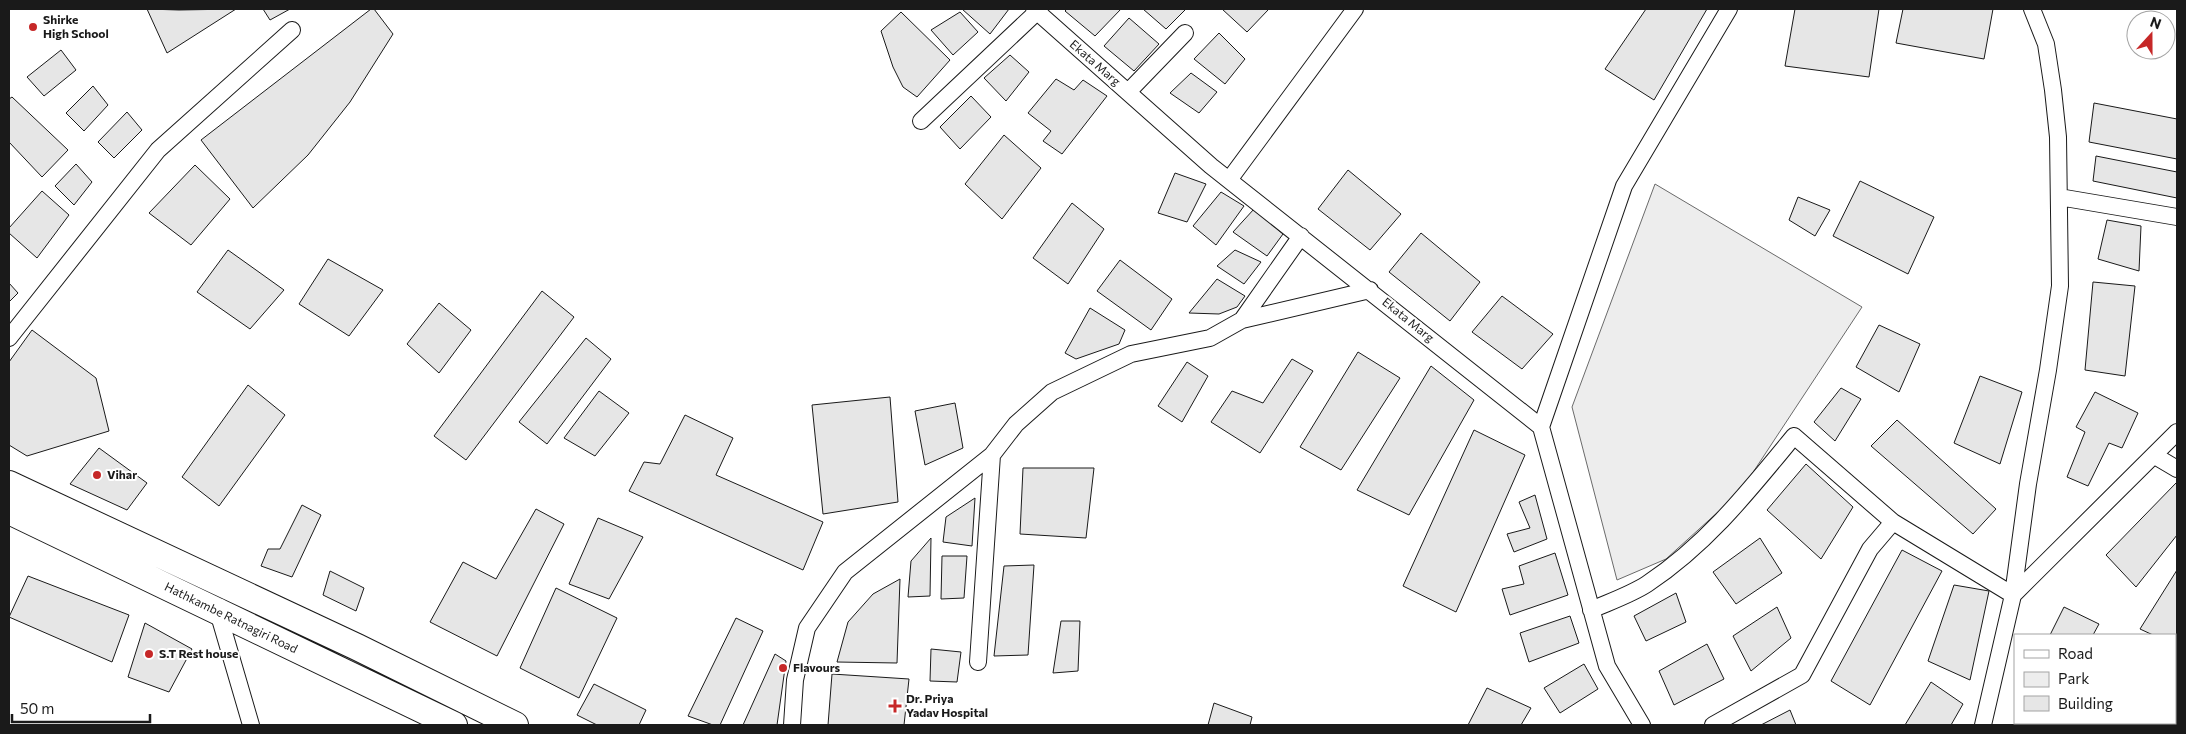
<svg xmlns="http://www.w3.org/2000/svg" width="2186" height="734" font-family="Commissioner,sans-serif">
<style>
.green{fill:#ededed;stroke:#6a6a6a}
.building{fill:#e6e6e6;stroke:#1a1a1a}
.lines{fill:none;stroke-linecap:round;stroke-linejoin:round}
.street-casing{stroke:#1a1a1a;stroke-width:18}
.primary-casing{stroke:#1a1a1a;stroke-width:28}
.street{stroke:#fff;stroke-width:16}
.primary{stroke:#fff;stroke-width:26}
.poi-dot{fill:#c62828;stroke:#fff;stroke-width:2}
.labels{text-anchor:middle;stroke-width:4;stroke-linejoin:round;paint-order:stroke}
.poi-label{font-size:12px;font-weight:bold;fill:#1a1a1a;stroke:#fff;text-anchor:start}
.street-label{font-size:12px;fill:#1a1a1a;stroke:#fff}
</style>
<rect width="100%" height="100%" fill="#fff"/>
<path class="green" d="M1655,184L1862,307L1740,492L1666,559L1617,580L1572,407Z"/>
<path class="building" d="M147,9L179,10L236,9L167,53Z
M263,9H290L270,20Z
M371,9H374L393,34L350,102L308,155L253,208L201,140Z
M962,9H1009L990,34Z
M1067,9H1121L1095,36L1065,11Z
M1143,9H1186L1166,29Z
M1222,9H1267L1268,10L1247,32Z
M1646,9H1707L1654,100L1605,69Z
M1795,9H1879L1869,77L1785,66Z
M1903,9H1993L1984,59L1896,43Z
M901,12L950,60L917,97L903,87L893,67L881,31Z
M960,12L978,32L953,55L931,30Z
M1129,18L1159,44L1134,71L1104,46Z
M1219,33L1245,59L1225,84L1194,59Z
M61,50L76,70L44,96L27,77Z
M1010,55L1029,72L1006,101L984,78Z
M1191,73L1217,92L1199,113L1170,93Z
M1056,79L1074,90L1083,80L1107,96L1062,154L1043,141L1051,131L1028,113Z
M93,86L108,105L84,131L66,113Z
M971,96L991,117L960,149L940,127Z
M12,97L68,150L42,177L9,142V99Z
M2094,103L2177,119V159L2089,142Z
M127,112L142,130L114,158L98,142Z
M1004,135L1041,168L1002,219L965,184Z
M2096,156L2177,172V198L2093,181Z
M76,164L92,182L74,205L55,186Z
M195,165L230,199L191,245L149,213Z
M1348,170L1401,214L1370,250L1318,209Z
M1175,173L1206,184L1187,222L1158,213Z
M1860,181L1934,217L1908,274L1833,236Z
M42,191L69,215L37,258L9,233V228Z
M1221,192L1244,206L1216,245L1193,226Z
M1798,197L1830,210L1815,236L1789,220Z
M1072,203L1104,229L1068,284L1033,258Z
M1254,209L1283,234L1267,256L1233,232Z
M2107,220L2141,226L2139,271L2098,259Z
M1421,233L1480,282L1450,321L1389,272Z
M228,250L284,290L250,329L197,292Z
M1235,250L1261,262L1244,284L1217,266Z
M328,259L383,290L349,336L299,304Z
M1120,260L1172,299L1151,330L1097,291Z
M1217,279L1245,296L1237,307L1219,314L1189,313Z
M2093,282L2135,286L2125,376L2085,370Z
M9,283L18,293L9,302Z
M542,291L574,317L466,460L434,436Z
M1502,296L1553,334L1522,369L1472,332Z
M439,303L471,330L439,373L407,344Z
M1090,308L1125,330L1119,344L1076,359L1065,353Z
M1879,325L1920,344L1899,392L1856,367Z
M32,330L96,378L109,431L27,456L9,445V362Z
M586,338L611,359L547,444L519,422Z
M1358,352L1400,378L1341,470L1300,447Z
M1292,359L1313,371L1260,453L1211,422L1232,391L1263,403Z
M1187,362L1208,376L1182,422L1158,406Z
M1431,366L1474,400L1409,515L1357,490Z
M1980,376L2022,392L2000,464L1954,443Z
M248,385L285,415L219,506L182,477Z
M1841,388L1861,399L1835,441L1814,422Z
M599,391L629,413L595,456L564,438Z
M2095,392L2138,413L2122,448L2109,443L2088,486L2067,477L2085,432L2076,427Z
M890,397L898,502L823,514L812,405Z
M955,403L963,448L925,465L915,411Z
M685,415L733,438L716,475L823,522L803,570L629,491L644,462L660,464Z
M1897,420L1996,509L1973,534L1871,446Z
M1474,430L1525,455L1456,612L1403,586Z
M99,448L147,483L127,510L70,484Z
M1806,464L1853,507L1821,559L1767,510Z
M1023,468H1094L1086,538L1020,534Z
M2177,482V535L2136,587L2106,555Z
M1535,495L1547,539L1514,552L1507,534L1530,528L1519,502Z
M975,498L972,546L943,542L946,517Z
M302,505L321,515L292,577L261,566L268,549H280Z
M536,509L564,524L497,656L430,622L463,562L496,579Z
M598,518L643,537L609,599L569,584Z
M931,538L930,596L908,597L911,561Z
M1760,538L1782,573L1736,604L1713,572Z
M1902,550L1942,571L1870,705L1831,681Z
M1555,553L1568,595L1510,615L1502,589L1524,584L1519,566Z
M942,556H967L964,598L941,599Z
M1034,565L1028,655L994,656L1004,566Z
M2177,570V646L2175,645V635H2153L2140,629Z
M330,571L364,588L356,611L323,595Z
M28,576L129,615L112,662L9,617Z
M900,579L897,663L837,662L848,622L873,594Z
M1954,585L1989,591L1970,680L1928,661Z
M556,588L617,618L579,698L520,668Z
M1676,593L1686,622L1646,641L1634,616Z
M1777,607L1791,638L1751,671L1733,636Z
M2064,607L2099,624L2093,635H2050Z
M1570,616L1579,643L1529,662L1520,633Z
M736,618L763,631L720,725H713L688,716Z
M1061,621H1080L1078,671L1053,673Z
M145,623L192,649L169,692L128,677Z
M1707,644L1724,679L1674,705L1659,671Z
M931,649L961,652L957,682L930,681Z
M775,654L786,661L777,725H743Z
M1584,664L1598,689L1560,713L1544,688Z
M2177,672V725H2016V723H2175V673Z
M832,674L909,679L904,725H828Z
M1931,682L1963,704L1951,725H1905Z
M594,684L646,710L639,725H597L577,715Z
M1487,688L1531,708L1521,725H1468Z
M1214,703L1252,717L1250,725H1208Z
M1790,710L1796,725H1761Z"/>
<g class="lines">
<defs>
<path id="street" d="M1034,9L1211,166L1541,427L1607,666L1642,725
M1128,92L1185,33
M921,121L1040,9
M1229,180L1355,9
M2059,197L2177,217
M1242,320L1301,236
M9,338L158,150L292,30
M1541,427L1624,186L1729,9
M2155,456L2177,469
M220,607L218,612L251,725
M1591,610C1609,602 1630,595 1647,584C1707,544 1748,492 1794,436L1893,522
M978,662L992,455
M792,725L795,680L807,628L845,572L992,455L1016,424L1052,392L1131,354L1210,338L1242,320L1370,290
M1713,725L1802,675L1870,549L1893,522L2013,595L2177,432
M1983,725L2013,595L2028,484L2048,370L2060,286L2058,137L2053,90L2046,44L2032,9"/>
<path id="primary" d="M9,484L357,647L515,725
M9,511L454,725"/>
</defs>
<use href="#street" class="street-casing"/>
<use href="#primary" class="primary-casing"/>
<use href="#street" class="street"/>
<use href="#primary" class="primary"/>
</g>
<g class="poi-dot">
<circle cx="33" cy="27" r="5"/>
<circle cx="97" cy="475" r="5"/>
<circle cx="149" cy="654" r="5"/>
<circle cx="783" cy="668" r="5"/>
<path d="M892.5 698.5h5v5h5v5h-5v5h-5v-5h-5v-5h5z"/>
</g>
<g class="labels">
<g class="poi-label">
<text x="43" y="24">Shirke<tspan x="43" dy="14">High School</tspan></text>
<text x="107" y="479">Vihar</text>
<text x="159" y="658">S.T Rest house</text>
<text x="793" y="672">Flavours</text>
<text x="906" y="703">Dr. Priya<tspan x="906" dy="14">Yadav Hospital</tspan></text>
</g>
<g class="street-label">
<text transform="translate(1095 63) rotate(41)" y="4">Ekata Marg</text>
<text transform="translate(1408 320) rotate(39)" y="4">Ekata Marg</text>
<text transform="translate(231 618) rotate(26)" y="4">Hathkambe Ratnagiri Road</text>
</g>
</g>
<rect width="2186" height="734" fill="none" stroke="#1a1a1a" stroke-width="20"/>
<rect x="2014" y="634" width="162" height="90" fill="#ffffff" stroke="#a3a3a3"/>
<rect x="2024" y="650" width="25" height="8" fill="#ffffff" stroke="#a3a3a3"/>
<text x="2058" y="659" font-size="15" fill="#1a1a1a">Road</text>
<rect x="2024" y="672" width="25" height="15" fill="#ededed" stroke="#a3a3a3"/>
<text x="2058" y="684" font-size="15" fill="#1a1a1a">Park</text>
<rect x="2024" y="696" width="25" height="15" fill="#e6e6e6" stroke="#a3a3a3"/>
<text x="2058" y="709" font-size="15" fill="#1a1a1a">Building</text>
<g transform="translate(2151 35) rotate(21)"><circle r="24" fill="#ffffff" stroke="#a3a3a3"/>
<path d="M0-4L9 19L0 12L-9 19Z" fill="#c62828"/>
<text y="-8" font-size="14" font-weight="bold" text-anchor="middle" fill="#1a1a1a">N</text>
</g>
<path d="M12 714v8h138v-8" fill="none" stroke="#1a1a1a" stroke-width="2.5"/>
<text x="20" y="714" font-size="15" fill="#1a1a1a" stroke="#ffffff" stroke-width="4" paint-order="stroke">50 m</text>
</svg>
